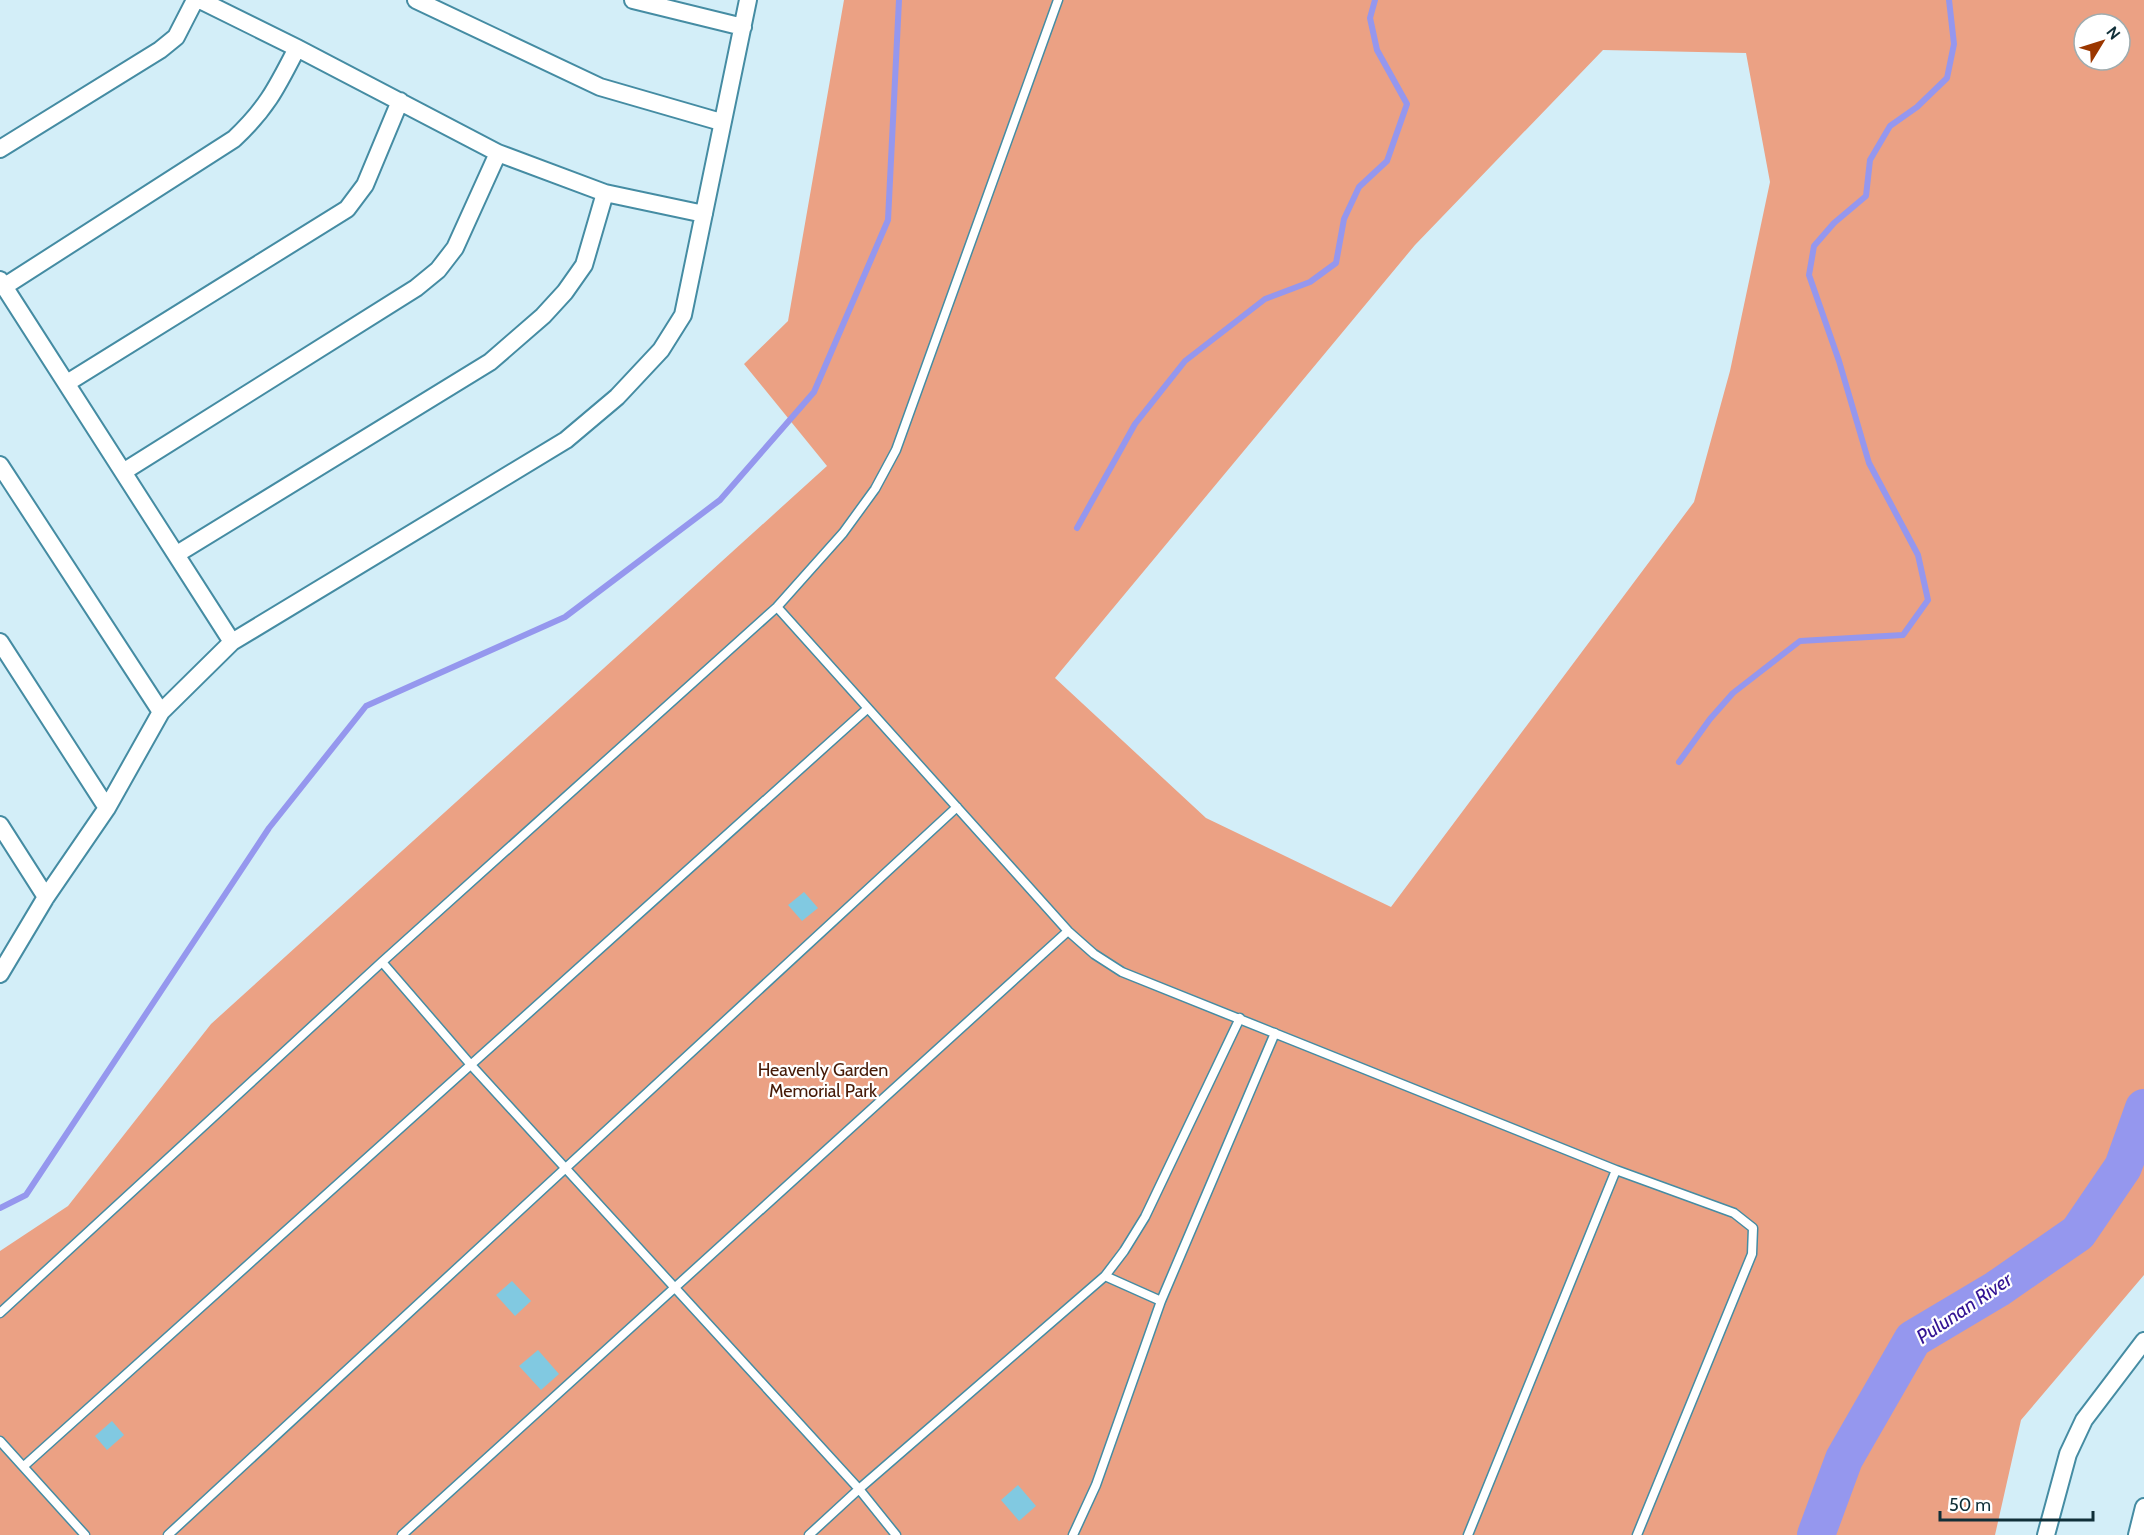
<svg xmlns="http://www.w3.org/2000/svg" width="2144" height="1535" font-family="Cabin,sans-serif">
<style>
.green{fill:#eba184;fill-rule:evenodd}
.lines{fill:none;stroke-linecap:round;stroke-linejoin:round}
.stream{stroke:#9597ee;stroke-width:6}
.river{stroke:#9597ee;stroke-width:38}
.building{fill:#81c9e1}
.service-casing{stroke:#458ca3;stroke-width:11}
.minor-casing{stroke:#458ca3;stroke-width:20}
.service{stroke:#fff;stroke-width:8}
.minor{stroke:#fff;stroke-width:16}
.labels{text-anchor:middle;stroke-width:4.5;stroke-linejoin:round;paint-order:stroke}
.park-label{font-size:18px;fill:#461a07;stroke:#fff}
.water-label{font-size:20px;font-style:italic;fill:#331494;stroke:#fff}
</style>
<rect width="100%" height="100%" fill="#d3eef8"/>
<path class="green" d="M844,0H2144V1275L2021,1420L1995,1535H0V1251L68,1206L211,1024L827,466L744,364L788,321ZM2084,24H2120V60H2084ZM1603,50L1746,53L1770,182L1730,371L1694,502L1391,907L1206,818L1055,678L1415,245Z"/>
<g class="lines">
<path class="stream" d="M1077,528L1135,424L1185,361L1265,299L1310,282L1336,263L1344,219L1359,187L1387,161L1407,104L1377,50L1370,18L1375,0
M1679,762L1710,719L1733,693L1800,641L1903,635L1928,600L1918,555L1869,463L1839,361L1809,275L1814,246L1834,223L1866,196L1870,160L1890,126L1917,107L1947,78L1954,44L1949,0
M0,1208L26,1195L269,828L366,706L565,617L720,500L814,392L888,220L899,0"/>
<path class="river" d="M1816,1535L1844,1459L1913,1339L1997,1289L2078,1233L2123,1167L2144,1108"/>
</g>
<path class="building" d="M804,892L818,908L802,921L788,905Z
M512,1281L531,1301L515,1316L496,1295Z
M538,1350L559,1374L541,1390L519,1366Z
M112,1421L124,1435L107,1450L95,1436Z
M1018,1485L1036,1506L1019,1521L1001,1500Z"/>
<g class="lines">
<defs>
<path id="service" d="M777,607L1068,931L1094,954L1122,972L1616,1170L1734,1213L1753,1228L1752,1254L1637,1535
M382,962L471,1065L859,1489L896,1535
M1105,1276L1161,1301
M0,1313L382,962L777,607L843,533L875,489L896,450L1058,0
M0,1441L85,1535
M24,1466L867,709
M168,1535L957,807
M402,1535L1068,931
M809,1535L859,1489L1105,1276L1124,1251L1145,1217L1240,1018
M1073,1535L1096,1485L1161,1301L1275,1033
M1468,1535L1616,1170"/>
<path id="minor" d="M200,0L297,48L498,153L605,193L704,214
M416,0L600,87L721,122
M633,0L743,27
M0,149L160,50L176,37L195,0
M0,280L232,642
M5,286L234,139C267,108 277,87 297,48
M67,383L347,209L365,185L400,101
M0,465L161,712
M123,472L416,288L438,270L455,248L498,153
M177,554L490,362L543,316L565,292L584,265L605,193
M0,642L107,808
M0,825L46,897
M0,974L46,897L107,808L161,712L232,642L566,440L617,397L661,350L683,315L748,0
M2046,1535L2068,1454L2084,1420L2144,1341
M2137,1535L2144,1507"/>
</defs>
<use href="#service" class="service-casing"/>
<use href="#minor" class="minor-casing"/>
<use href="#service" class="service"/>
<use href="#minor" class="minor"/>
</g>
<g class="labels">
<g class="park-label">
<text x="823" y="1076">Heavenly Garden<tspan x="823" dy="21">Memorial Park</tspan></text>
</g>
<g class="water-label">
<text transform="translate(1964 1308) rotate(-34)" y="7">Pulunan River</text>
</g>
</g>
<g transform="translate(2102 42) rotate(52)"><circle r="28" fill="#ffffff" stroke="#9facaf" stroke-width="1.5"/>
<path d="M0-4.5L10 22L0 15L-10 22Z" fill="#9b3700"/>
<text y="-9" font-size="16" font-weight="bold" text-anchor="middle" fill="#102f38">N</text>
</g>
<path d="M1940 1511v9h153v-9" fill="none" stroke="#102f38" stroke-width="3"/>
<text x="1949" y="1511" font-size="18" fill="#102f38" stroke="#ffffff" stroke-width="4.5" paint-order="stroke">50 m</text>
</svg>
